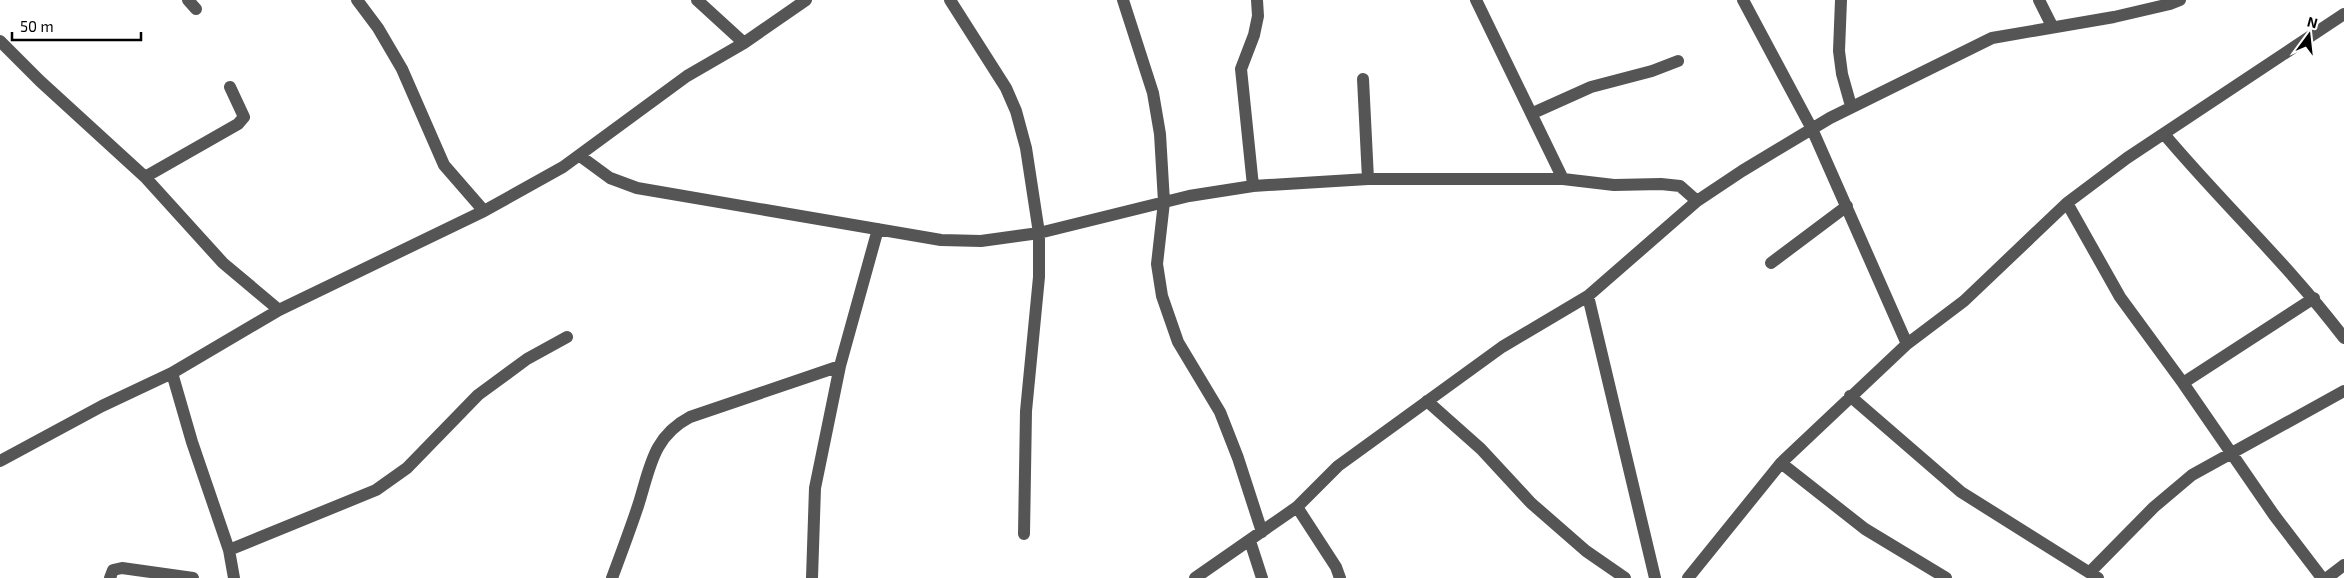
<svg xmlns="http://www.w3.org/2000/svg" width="2344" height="578" font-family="'Exo 2',sans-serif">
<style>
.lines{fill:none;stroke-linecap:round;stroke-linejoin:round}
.minor{stroke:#555;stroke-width:12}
</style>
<rect width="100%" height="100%" fill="#fff"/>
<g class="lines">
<path class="minor" d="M188,0L196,9
M357,0L378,28L402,69L444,165L484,211
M697,0L744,43
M950,0L1006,88L1016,111L1026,148L1039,233V277L1026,411L1024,534
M1123,0L1153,93L1160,134L1164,202L1157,264L1162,296L1178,342L1220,412L1238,458L1262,532
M1476,0L1563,179
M1743,0L1812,129L1907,344
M1841,0L1839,51L1842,74L1851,106
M2039,0L2052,26
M0,41L40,81L145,177L223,263L279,310
M1363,79L1368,179
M1533,113L1591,87L1652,71L1678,61
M2164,134C2222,203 2289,265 2344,338
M580,156L610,178L637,188L941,240L981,241L1039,233L1189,196L1253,186L1368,179H1563L1614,185L1661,184L1680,186L1697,201
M145,177L238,124L244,117L230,87
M1253,186L1241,69L1254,35L1258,16L1257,0
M2067,203L2120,297L2183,383L2274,515L2322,578
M1771,263L1847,206
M1588,296L1655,578
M172,373L192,442L229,550L234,578
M2183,383L2314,298
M1850,396L1961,492L2098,578
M1427,401L1481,449L1531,503L1586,551L1625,578
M0,461L102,406L172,373L279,310L484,211L563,167L687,76L744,43L806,0
M1781,463L1865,529L1946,578
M1297,507L1336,567L1340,578
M1250,541L1262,578
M229,550L376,490L407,468L478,395L527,359L567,337
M2090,572L2154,507L2192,475L2344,391
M110,578L113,570L122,568L193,578
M612,578C621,554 630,530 638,506C650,469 652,437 690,417L840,366
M812,578L815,488L840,366L878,229
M1195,578L1297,507L1338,466L1502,347L1588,296L1697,201L1742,171L1830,118L1992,38L2114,17L2170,4L2180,0
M1688,578L1781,463L1907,344L1964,301L2067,203L2127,158L2344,14
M2327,578L2344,565"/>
</g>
<g transform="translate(2309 35) rotate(15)" stroke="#ffffff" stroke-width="4" paint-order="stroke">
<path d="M0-4L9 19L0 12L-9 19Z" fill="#000000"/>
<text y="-8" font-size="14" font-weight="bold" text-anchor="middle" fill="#000000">N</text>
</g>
<path d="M12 32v8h129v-8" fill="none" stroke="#000000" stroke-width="2.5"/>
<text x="20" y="32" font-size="15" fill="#000000" stroke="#ffffff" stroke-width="4" paint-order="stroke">50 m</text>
</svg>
